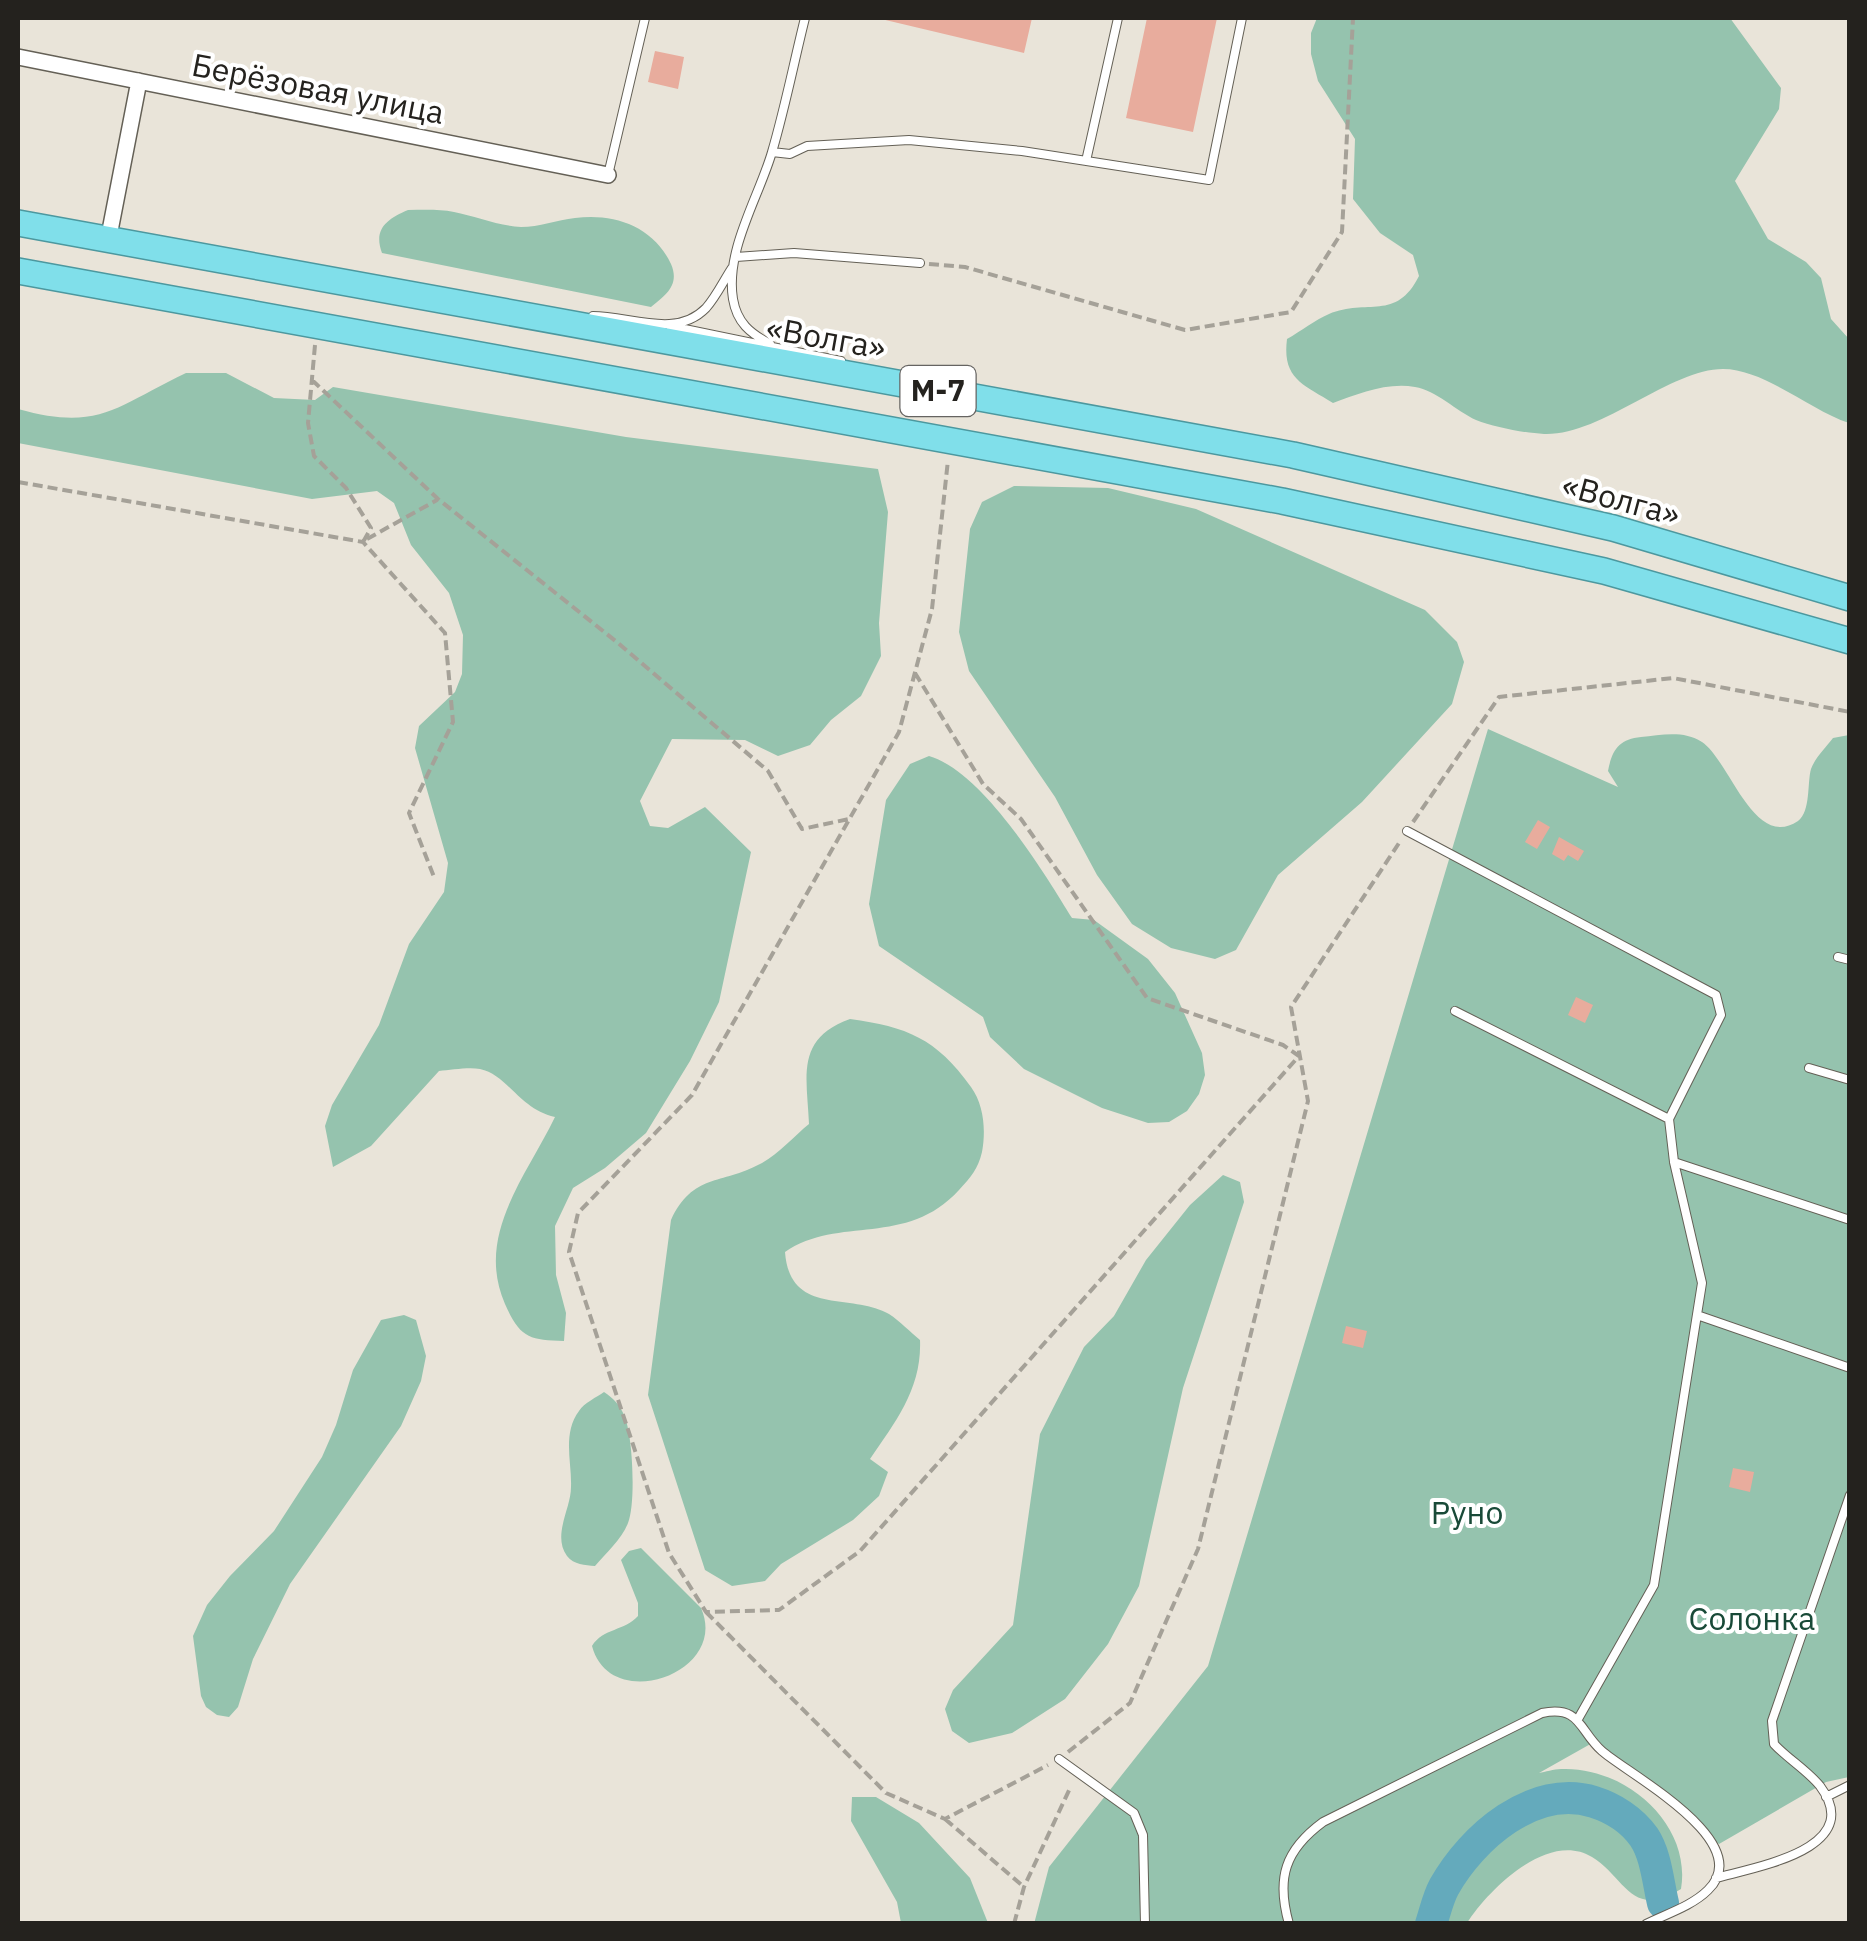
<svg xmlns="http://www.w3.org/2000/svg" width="1867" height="1941" font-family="'IBM Plex Sans',sans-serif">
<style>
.green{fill:#95c3ae}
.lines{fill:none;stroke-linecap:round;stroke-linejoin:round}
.river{stroke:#64aabc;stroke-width:32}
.building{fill:#e8ac9d}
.service-casing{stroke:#646056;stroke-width:10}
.minor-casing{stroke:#646056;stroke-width:18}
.trunk-casing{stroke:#4c989f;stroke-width:28}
.path{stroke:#a5a198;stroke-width:4;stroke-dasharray:10 5;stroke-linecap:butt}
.service{stroke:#fff;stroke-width:8}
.minor{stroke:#fff;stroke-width:15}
.trunk{stroke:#80dfea;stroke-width:25}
.labels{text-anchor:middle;stroke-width:8;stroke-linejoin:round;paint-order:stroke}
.shield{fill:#fff;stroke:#666462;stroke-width:2.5}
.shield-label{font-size:30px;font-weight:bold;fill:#24221e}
.street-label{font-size:32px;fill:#24221e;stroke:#fff}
.park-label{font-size:32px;fill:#194a38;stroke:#fff}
</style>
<rect width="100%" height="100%" fill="#e9e4d9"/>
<path class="green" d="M1317,18H1730L1781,88L1779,109L1735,181L1768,239L1806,262L1821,278L1831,319L1849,339V423C1810,410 1764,369 1723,369C1670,369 1601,436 1544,434C1524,433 1494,427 1476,420C1456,411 1436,390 1415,387C1387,382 1358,394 1333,403C1303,384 1282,379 1287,339C1301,331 1315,320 1329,314C1367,298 1396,322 1419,276L1413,255L1380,233L1353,199L1355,139L1318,81L1311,54V33Z
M408,210C423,210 439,209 454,212C475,216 499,226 521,227C539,227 557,220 575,218C614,213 653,226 671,264C680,285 666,295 651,307L382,253C373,229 387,219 408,210Z
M186,373H226L274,398L315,400L333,387L626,437L878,469L888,512L879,623L881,656L861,696L831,720L810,745L778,756L745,740L672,739L640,801L650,826L668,828L705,807L751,852L719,1002L690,1061L646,1133L605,1168L573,1188L555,1226L556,1275L566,1313L564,1341C529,1340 520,1338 505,1304C475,1235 526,1177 555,1117C519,1109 508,1075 480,1069C468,1067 451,1070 439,1071L371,1146L333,1167L325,1126L332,1105L379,1025L409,944L444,892L448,863L415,748L419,726L455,692L462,674L463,635L449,593L411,545L394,503L377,491L312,499L18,443V409C100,432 116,406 186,373Z
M1014,486L1108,488L1196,509L1425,610L1457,642L1464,662L1452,704L1362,802L1278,875L1236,950L1215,959L1171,948L1132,924L1097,875L1055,797L969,671L959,632L970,529L982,502Z
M1488,729L1618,787L1608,771C1612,750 1619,739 1641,737C1661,735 1684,730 1702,742C1730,761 1754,851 1798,821C1811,811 1807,783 1811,769C1815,758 1826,747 1833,738L1849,735V1777L1826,1782L1719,1844L1594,1742L1539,1773C1545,1772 1554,1769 1561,1769C1625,1766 1692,1824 1681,1889C1631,1920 1626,1878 1592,1857C1548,1830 1488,1890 1467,1923L1034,1924L1049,1867L1208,1666Z
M929,756C983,772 1043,871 1072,918L1094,920L1148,959L1175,993L1202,1053L1205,1075L1199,1094L1187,1111L1169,1122L1148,1123L1102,1108L1024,1069L990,1037L983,1017L879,946L869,904L886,800L910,764Z
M850,1019C907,1027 936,1038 971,1087C984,1105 986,1130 982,1152C978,1169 971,1177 959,1190C906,1248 839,1215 785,1252C790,1317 851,1292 889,1314C900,1321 910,1332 920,1340C922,1388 896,1421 870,1459L888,1472L879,1496L853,1520L781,1564L765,1581L732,1586L705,1570L648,1395L671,1220C693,1173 721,1185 760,1164C778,1155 794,1136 809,1124C807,1076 795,1039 850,1019Z
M1223,1175L1240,1182L1244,1202L1183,1388L1139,1586L1108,1644L1065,1699L1012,1733L969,1743L952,1731L945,1709L953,1690L1013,1625L1040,1434L1084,1347L1114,1316L1146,1260L1190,1205Z
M404,1315L416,1320L426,1356L421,1381L401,1426L290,1584L253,1659L238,1707L229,1717L217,1715L206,1707L201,1696L193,1636L207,1605L230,1576L274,1531L322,1457L336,1425L353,1370L381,1320Z
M604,1392C613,1398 620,1405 624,1415C633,1434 636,1504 628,1523C622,1539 606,1553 595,1566C585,1565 574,1565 567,1556C552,1535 571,1509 571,1487C572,1462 562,1434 579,1411C584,1403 597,1397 604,1392Z
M641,1548L701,1608C730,1673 610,1715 592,1646C603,1628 625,1631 638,1616V1603L621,1560L629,1551Z
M852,1797H876L919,1823L970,1878L988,1923H901L897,1902L851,1821Z"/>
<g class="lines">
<path class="river" d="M1431,1924C1435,1912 1438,1898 1444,1887C1472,1837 1534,1783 1594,1802C1613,1808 1632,1820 1644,1837C1656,1855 1658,1882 1663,1903"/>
</g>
<path class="building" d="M877,18H1032L1024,53Z
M1147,18H1217L1193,132L1126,118Z
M655,51L684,57L678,89L648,82Z
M1538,820L1550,827L1537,849L1525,842Z
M1559,837L1584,851L1578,861L1568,855L1564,861L1552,854Z
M1576,997L1593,1005L1585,1023L1568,1015Z
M1346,1326L1367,1331L1363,1348L1342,1343Z
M1733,1468L1754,1472L1750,1492L1729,1487Z"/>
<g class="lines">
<defs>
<path id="service" d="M772,152L790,154L807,146L909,140L1022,151L1209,180L1242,18
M1086,161L1118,18
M608,175L645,18
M736,257L794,253L920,263
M593,316C630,316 676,339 706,308C716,297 724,280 732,268
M670,326L841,361
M770,344C750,333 737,323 733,299C725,250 759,197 772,152C785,108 794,62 805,18
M1407,831L1716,995L1721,1015L1669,1119L1674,1162L1702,1283L1654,1585L1578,1719
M1838,957L1850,960
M1455,1011L1669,1119
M1809,1068L1850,1080
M1674,1162L1850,1220
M1697,1315L1850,1368
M1059,1759L1134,1813L1143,1835L1145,1924
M1826,1797L1850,1785
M1716,1878C1755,1867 1867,1849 1820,1786C1807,1770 1788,1759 1774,1744L1772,1721L1850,1495
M1289,1924C1276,1878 1285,1850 1323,1822L1542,1713C1581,1705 1579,1731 1602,1751C1628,1774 1758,1842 1708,1890C1692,1906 1666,1914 1646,1924"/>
<path id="minor" d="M18,57L608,175
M108,241L139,81"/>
<path id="trunk" d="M18,223L1293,455L1613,528L1850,598
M18,271L1282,501L1604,571L1850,641"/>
</defs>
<use href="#service" class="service-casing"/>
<use href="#minor" class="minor-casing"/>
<use href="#trunk" class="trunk-casing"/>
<path class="path" d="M929,264L965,267L1185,330L1291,312L1342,232L1353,18
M315,345L308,423L314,456L346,488L371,528L363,542
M312,380L438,499L618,643L768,771L802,829L849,819
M18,482L363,542L445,633L453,722L409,813L434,877
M367,539L437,500
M915,673L983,784L1021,819L1147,998L1283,1045L1299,1056L860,1551L779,1610L706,1612L669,1553L569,1252L578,1213L692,1095L899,732L932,609L948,460
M1413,822L1499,697L1673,678L1850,712
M706,1612L886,1793L945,1819L1048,1765
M1068,1752L1130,1703L1198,1549L1308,1101L1291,1007L1399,843
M945,1819L1024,1887
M1014,1924L1024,1887L1071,1786"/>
<use href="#service" class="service"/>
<use href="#minor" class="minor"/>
<use href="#trunk" class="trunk"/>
</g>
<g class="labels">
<rect class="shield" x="900.5" y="366" width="75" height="50" rx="8"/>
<g class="shield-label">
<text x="938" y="401">М-7</text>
</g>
<g class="street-label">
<text transform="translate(318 89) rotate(11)" y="11">Берёзовая улица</text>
<text transform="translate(826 338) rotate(10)" y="11">«Волга»</text>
<text transform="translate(1621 500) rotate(15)" y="11">«Волга»</text>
</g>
<g class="park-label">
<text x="1467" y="1524">Руно</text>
<text x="1752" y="1630">Солонка</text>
</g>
</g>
<rect width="1867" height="1941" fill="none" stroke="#24221e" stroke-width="40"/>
</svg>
